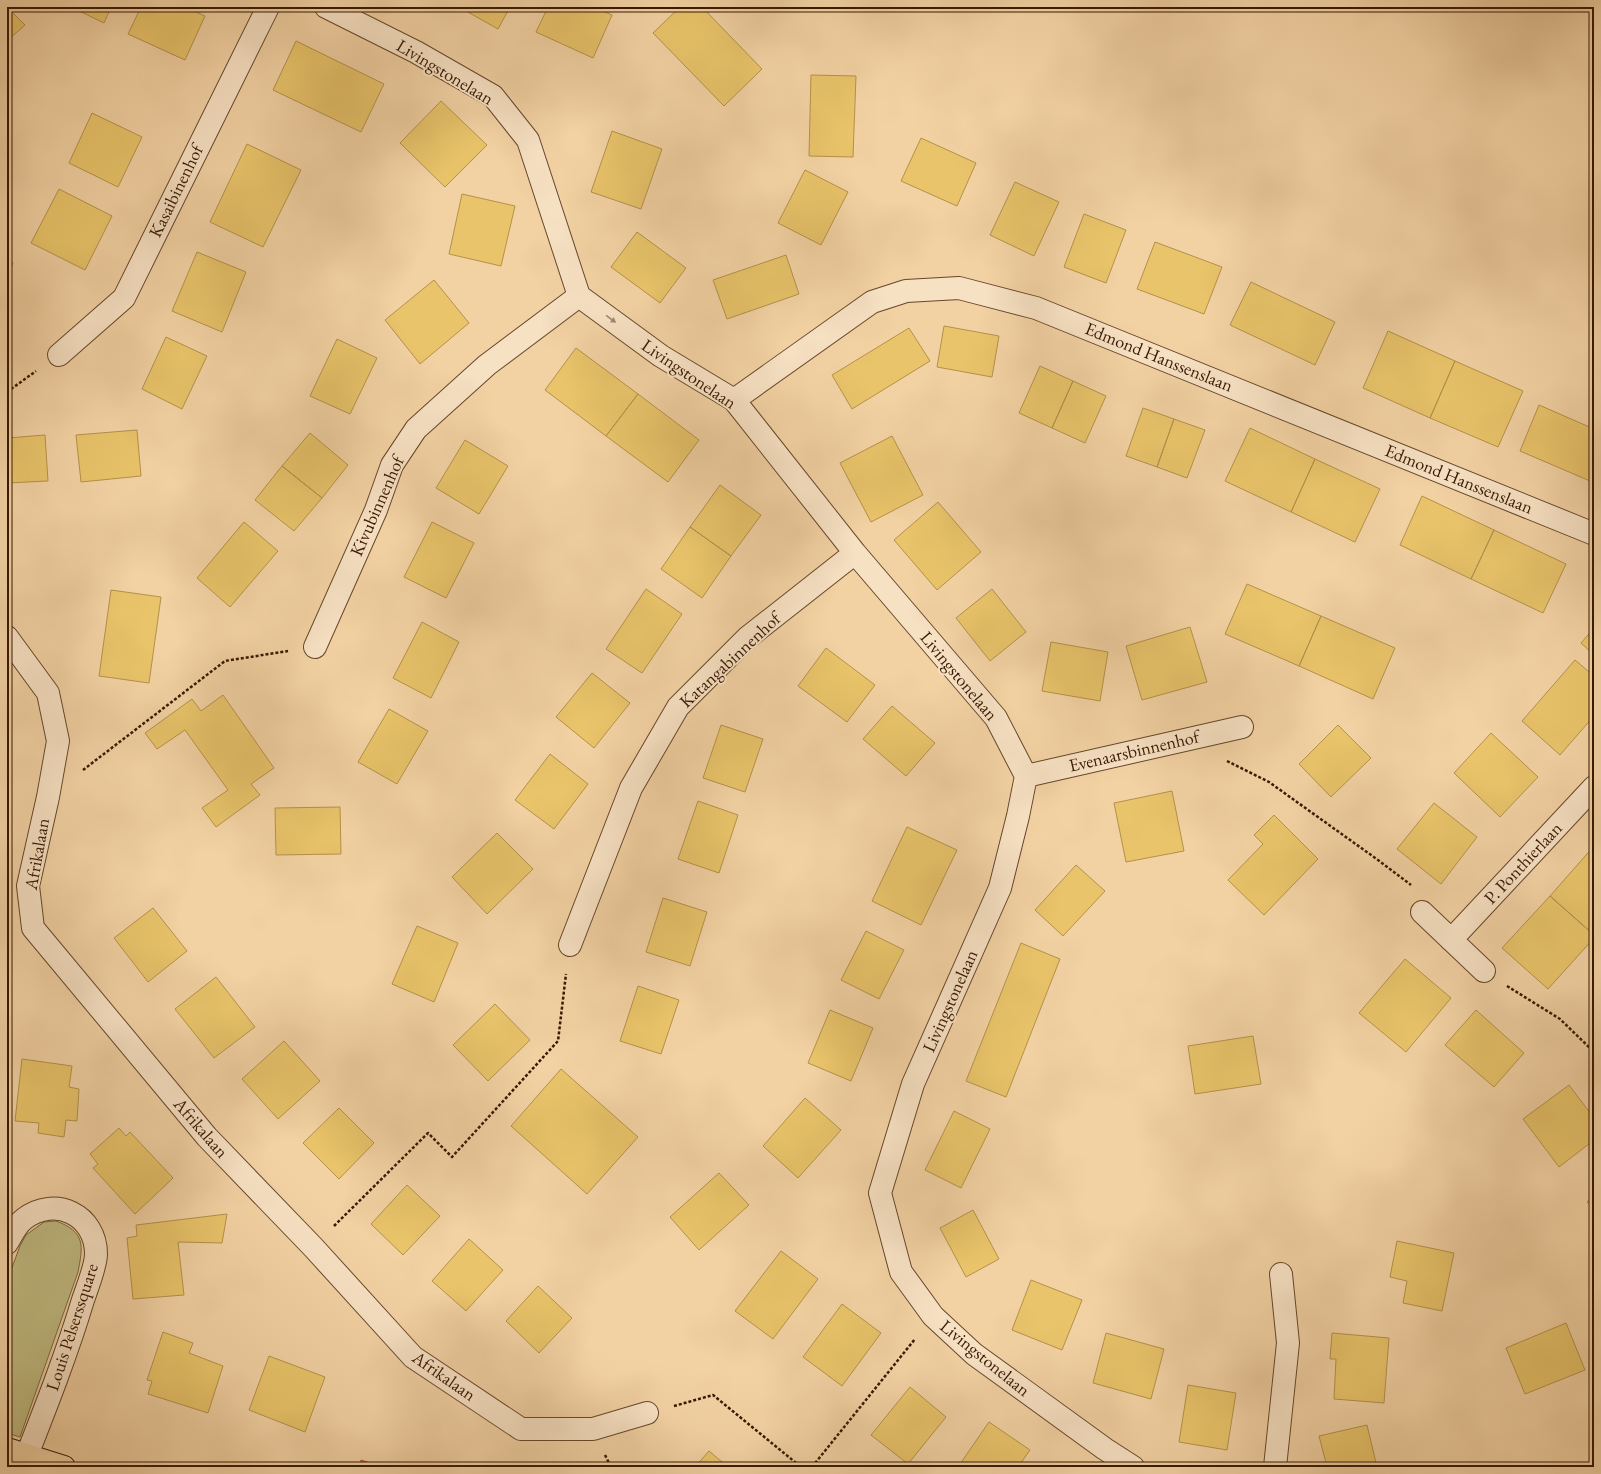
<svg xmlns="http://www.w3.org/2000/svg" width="1601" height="1474" font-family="'EB Garamond',serif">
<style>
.green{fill:#c0ba81;stroke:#7c6a42}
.homes{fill:#e9c46a;stroke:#b4914b}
.shops{fill:#e76f51;stroke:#b2553a}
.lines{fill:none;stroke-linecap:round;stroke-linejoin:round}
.minor-casing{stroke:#66472b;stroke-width:24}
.primary-casing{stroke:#371903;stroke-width:24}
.path{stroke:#371903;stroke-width:2.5;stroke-dasharray:3 2;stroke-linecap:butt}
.minor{stroke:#f7e1c3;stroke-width:22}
.primary{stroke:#f2d1a3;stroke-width:22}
.oneway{fill:#a1876d}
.labels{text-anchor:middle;stroke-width:4;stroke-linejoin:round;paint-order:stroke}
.street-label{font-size:18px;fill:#371903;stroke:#f7e1c3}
</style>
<rect width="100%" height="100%" fill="#f2d1a3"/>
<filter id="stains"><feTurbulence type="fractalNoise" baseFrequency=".005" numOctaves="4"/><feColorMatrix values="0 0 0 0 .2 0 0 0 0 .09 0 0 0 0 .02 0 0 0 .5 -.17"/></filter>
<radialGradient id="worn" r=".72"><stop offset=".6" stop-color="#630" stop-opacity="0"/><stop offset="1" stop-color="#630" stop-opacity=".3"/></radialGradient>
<path class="green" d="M56,1221C86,1232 83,1246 78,1272L20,1437L7,1433V1281L20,1246L26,1235L44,1222Z"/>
<path class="homes" d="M7,7L25,25L7,41Z
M71,7H111L104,23Z
M141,7H185L205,16L185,60L128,34Z
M459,7H510L498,29Z
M548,7H594L612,15L593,58L536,32Z
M680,7H702L762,69L724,106L653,33Z
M296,41L384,84L361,132L273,90Z
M811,75L856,76L853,157L809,156Z
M441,101L487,145L445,187L400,143Z
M92,113L142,137L118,187L69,163Z
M612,131L662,149L641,209L591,192Z
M921,138L976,163L957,206L901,181Z
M247,144L301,170L263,247L210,222Z
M805,170L848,192L821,245L778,223Z
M1015,182L1059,202L1034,256L990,235Z
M59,189L112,216L85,270L31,243Z
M462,194L515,206L501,266L449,254Z
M1084,214L1126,230L1106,283L1064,267Z
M637,232L686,268L660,303L611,267Z
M1155,242L1222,267L1204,314L1137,289Z
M197,252L246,272L222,332L172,311Z
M786,255L799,294L727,319L713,280Z
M7,260L13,263L7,277Z
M434,280L469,323L420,364L385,320Z
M1251,282L1335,322L1315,365L1230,325Z
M944,326L999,336L992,377L937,367Z
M909,328L930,361L852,409L832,375Z
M1388,331L1455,361L1430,418L1363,388Z
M166,337L207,356L182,409L142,389Z
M337,339L377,358L350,414L310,396Z
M576,348L638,394L606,436L545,390Z
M1455,361L1523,391L1498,447L1430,418Z
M1040,366L1073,381L1052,428L1019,413Z
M1073,381L1106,396L1085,443L1052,428Z
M638,394L699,440L668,482L606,436Z
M1539,405L1594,429V471L1590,481L1520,451Z
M1143,408L1174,419L1157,467L1126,456Z
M1174,419L1205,430L1187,478L1157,467Z
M1250,428L1315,459L1291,512L1225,481Z
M137,430L141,476L81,482L76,435Z
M310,433L348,465L322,498L282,466Z
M45,435L48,481L7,483V438Z
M892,436L923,495L871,522L840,463Z
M465,440L508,466L479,514L436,488Z
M1315,459L1380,489L1355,542L1291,512Z
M282,466L322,498L294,531L255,500Z
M720,485L761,515L731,556L690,527Z
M1422,496L1494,530L1471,579L1400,545Z
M938,502L981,552L937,590L894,540Z
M244,522L278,551L230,607L197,578Z
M432,522L474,543L446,598L404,577Z
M690,527L731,556L702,598L661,569Z
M1494,530L1566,564L1543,613L1471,579Z
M1247,584L1321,616L1299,666L1225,634Z
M646,589L682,614L642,673L606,649Z
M992,589L1026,632L990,661L956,618Z
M111,590L161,597L149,683L99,676Z
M1321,616L1395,648L1373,699L1299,666Z
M422,622L459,642L431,698L393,678Z
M1190,627L1207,682L1142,700L1126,646Z
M1594,628V655L1581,643Z
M1051,642L1108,652L1100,701L1042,691Z
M826,648L875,685L847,722L798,686Z
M1575,660L1594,676V716L1560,755L1522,721Z
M592,673L630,703L594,748L556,717Z
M223,695L274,768L251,784L260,795L216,827L202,808L228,790L185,730L157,749L145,733L192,699L201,711Z
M892,706L935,743L906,776L863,739Z
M389,709L428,731L397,784L358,762Z
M721,725L763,739L745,792L703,778Z
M1338,725L1371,758L1331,797L1299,764Z
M1491,733L1538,777L1500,817L1454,773Z
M550,754L588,784L554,829L515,800Z
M1172,791L1184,851L1126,862L1114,803Z
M698,801L738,815L719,873L678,859Z
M1434,803L1477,837L1441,884L1397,849Z
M340,807L341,854L276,855L275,808Z
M1274,815L1318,859L1264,915L1228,880L1263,844L1254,835Z
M907,827L957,850L921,925L872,901Z
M497,833L533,869L487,914L452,877Z
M1594,846V935L1550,896Z
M1076,865L1105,891L1063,936L1035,910Z
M1550,896L1594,935V938L1548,989L1502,948Z
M663,898L707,912L690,966L646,952Z
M153,908L187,951L148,982L114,938Z
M417,926L458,943L434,1002L392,984Z
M866,931L904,950L879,999L841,980Z
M1021,943L1060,959L1006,1097L966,1081Z
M1405,959L1451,998L1406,1052L1359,1013Z
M216,977L255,1027L214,1058L175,1009Z
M638,986L679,1000L661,1054L620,1041Z
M495,1004L530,1040L488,1081L453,1045Z
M830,1010L873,1028L851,1081L808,1063Z
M1476,1010L1524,1053L1494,1087L1445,1045Z
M1253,1036L1261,1084L1195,1094L1188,1046Z
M284,1041L320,1081L278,1119L242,1079Z
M22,1059L72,1066L69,1087L79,1089L77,1121L66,1120L64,1137L38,1133L39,1123L15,1121Z
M561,1069L638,1137L587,1194L511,1126Z
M1569,1085L1594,1118V1140L1559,1167L1523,1119Z
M805,1098L841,1130L798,1178L763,1146Z
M339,1108L374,1143L339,1179L303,1143Z
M954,1111L990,1129L961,1188L925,1170Z
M119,1128L126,1136L130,1132L173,1178L135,1214L93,1168L98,1164L90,1154Z
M719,1173L749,1205L699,1250L670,1217Z
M407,1185L440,1216L403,1255L371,1224Z
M1594,1194V1208L1587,1202Z
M973,1210L999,1259L966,1277L940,1228Z
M227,1214L222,1243L178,1242L184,1295L133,1299L127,1238L137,1236L136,1225Z
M469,1239L503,1270L466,1311L432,1281Z
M1397,1241L1454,1253L1442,1311L1403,1303L1407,1281L1390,1277Z
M781,1251L818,1279L773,1339L735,1311Z
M1031,1280L1082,1300L1062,1350L1012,1330Z
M538,1286L572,1318L539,1353L506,1321Z
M842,1304L881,1333L842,1386L803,1357Z
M1566,1323L1585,1370L1525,1394L1506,1348Z
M163,1332L193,1343L189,1353L223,1366L208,1413L148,1394L152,1381L147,1380Z
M1106,1333L1164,1349L1151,1399L1093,1383Z
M1332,1333L1389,1338L1384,1403L1334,1399L1336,1359H1330Z
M269,1356L325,1377L305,1432L249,1410Z
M1188,1385L1236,1393L1227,1450L1179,1442Z
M910,1387L946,1417L908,1464L871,1435Z
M989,1422L1030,1450L1018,1467H958Z
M1367,1425L1377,1467H1327L1319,1436Z
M709,1451L728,1467H695Z"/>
<path class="shops" d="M361,1460L383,1467H359Z"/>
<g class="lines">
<defs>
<path id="minor" d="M326,7L416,52L493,96L528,140L579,296L661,356L734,400L855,553L996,718L1026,776L1018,816L1000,888L913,1084L880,1193L901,1272L933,1316L974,1354L1105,1449L1133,1467
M59,355L124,298L268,7
M734,400L872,302L906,291L959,288L1036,308L1594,534
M7,637L48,693L58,741L48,797L28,886L33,928L207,1137L313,1247L413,1357L521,1429H593L647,1413
M315,647L376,510L392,465L416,429L487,365L579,296
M1026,776L1242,727
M1422,912L1484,971
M1451,940L1594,787
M570,945L631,788L678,707L747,638L855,553
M7,1243C12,1235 16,1225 24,1219C55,1195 96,1215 96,1254C96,1266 87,1288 83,1300C67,1353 47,1404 27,1455
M1275,1467L1288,1343L1281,1274"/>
<path id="primary" d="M7,1449L64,1467"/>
</defs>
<use href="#minor" class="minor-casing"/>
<use href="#primary" class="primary-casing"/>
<path class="path" d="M7,392L36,371
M1227,761L1269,782L1378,860L1411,885
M83,770L225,661L288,651
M1507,986L1560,1019L1594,1052
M334,1226L428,1133L452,1157L558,1041L566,974
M674,1406L713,1395L801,1467
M605,1455L611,1467
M812,1467L915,1339"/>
<use href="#minor" class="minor"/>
<use href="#primary" class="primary"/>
</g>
<defs><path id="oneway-solid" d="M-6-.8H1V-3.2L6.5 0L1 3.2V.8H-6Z"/></defs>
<use class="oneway" href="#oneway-solid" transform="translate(611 319) rotate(36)"/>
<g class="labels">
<g class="street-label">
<text transform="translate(445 72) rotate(31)" y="6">Livingstonelaan</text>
<text transform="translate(176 191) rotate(-64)" y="6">Kasaibinenhof</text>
<text transform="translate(1159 357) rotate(22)" y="6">Edmond Hanssenslaan</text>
<text transform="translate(689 374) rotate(34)" y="6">Livingstonelaan</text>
<text transform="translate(1459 479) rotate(22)" y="6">Edmond Hanssenslaan</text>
<text transform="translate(377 506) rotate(-66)" y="6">Kivubinnenhof</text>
<text transform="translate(730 660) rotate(-43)" y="6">Katangabinnenhof</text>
<text transform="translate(959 676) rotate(50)" y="6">Livingstonelaan</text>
<text transform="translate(1134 751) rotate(-13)" y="6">Evenaarsbinnenhof</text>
<text transform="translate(37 854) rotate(-80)" y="6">Afrikalaan</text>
<text transform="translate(1523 863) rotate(-47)" y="6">P. Ponthierlaan</text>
<text transform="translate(950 1001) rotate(-66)" y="6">Livingstonelaan</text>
<text transform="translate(201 1128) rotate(49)" y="6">Afrikalaan</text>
<text transform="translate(72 1327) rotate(-72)" y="6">Louis Pelserssquare</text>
<text transform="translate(985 1358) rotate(39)" y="6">Livingstonelaan</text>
<text transform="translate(444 1376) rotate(35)" y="6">Afrikalaan</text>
</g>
</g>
<rect width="1601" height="1474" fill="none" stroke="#f2d1a3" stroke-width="24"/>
<rect x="8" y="8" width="1585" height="1458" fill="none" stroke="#371903" stroke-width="2"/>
<rect x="12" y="12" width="1577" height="1450" fill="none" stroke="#371903"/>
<rect width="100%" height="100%" filter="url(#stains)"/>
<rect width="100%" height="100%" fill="url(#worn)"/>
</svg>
